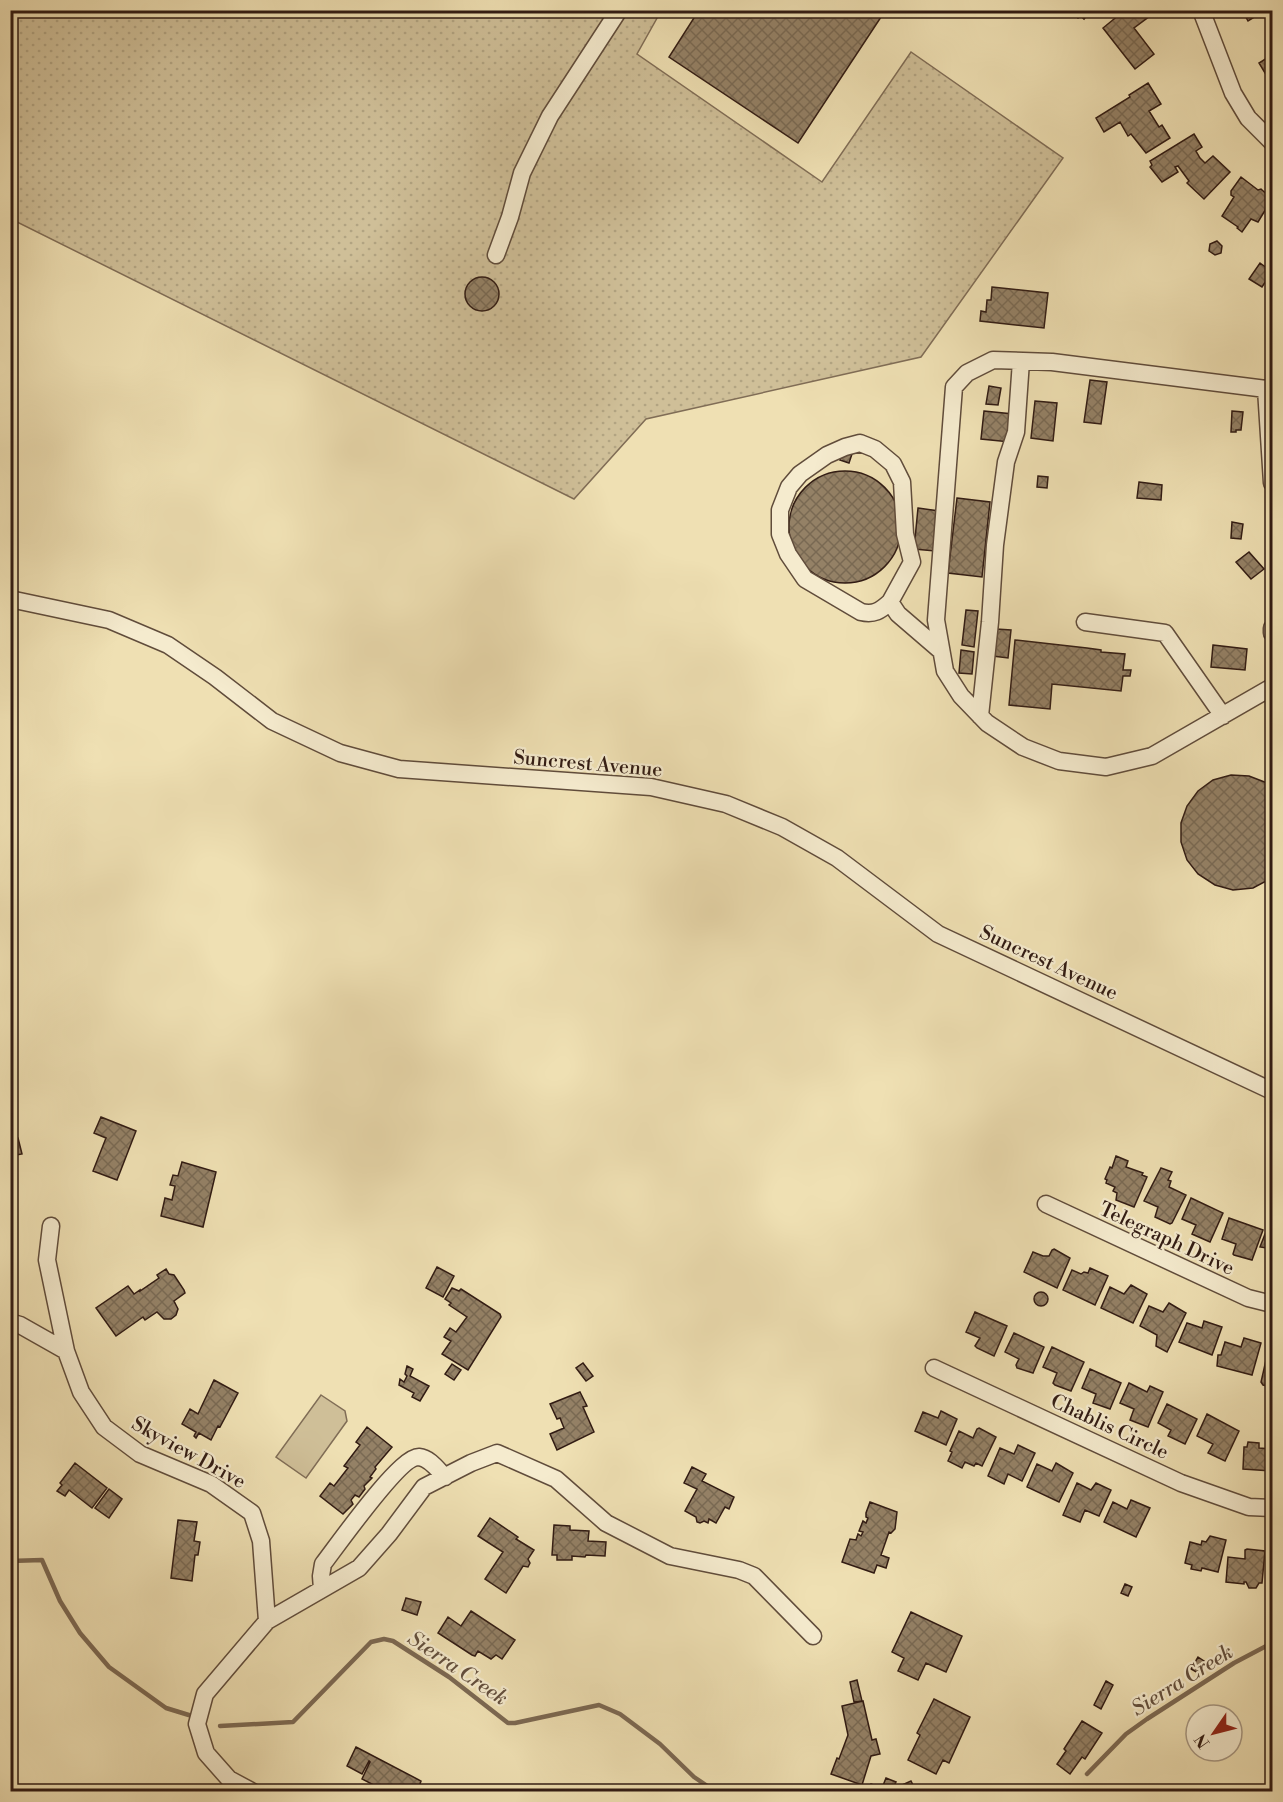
<svg xmlns="http://www.w3.org/2000/svg" width="1283" height="1802" font-family="'Libre Bodoni',serif">
<style>
.grass{fill:url(#grass-dots);stroke:#806d56;stroke-width:1.5}
.pitch{fill:#cfbf98;stroke:#806d56;stroke-width:1.5}
.lines{fill:none;stroke-linecap:round;stroke-linejoin:round}
.stream{stroke:#7c6953;stroke-width:4.5}
.building{fill:url(#building-cross-hatch);stroke:#311b13;stroke-width:1.5}
.minor-casing{stroke:#604c3b;stroke-width:19}
.minor{stroke:#f5ebce;stroke-width:16}
.labels{text-anchor:middle;stroke-width:4.5;stroke-linejoin:round;paint-order:stroke}
.street-label{font-size:20px;fill:#311b13;stroke:#f5ebce}
.water-label{font-size:21px;font-style:italic;fill:#634f3d;stroke:#f5ebce}
</style>
<defs>
<pattern id="grass-dots" width="8" height="8" patternUnits="userSpaceOnUse" patternTransform="scale(1.5)"><rect width="8" height="8" fill="#cfbf98"/><path d="M2 2h.1M6 6h.1" fill="none" stroke="#b2a482" stroke-width="1.8" stroke-linecap="round"/></pattern>
<pattern id="building-cross-hatch" width="8" height="8" patternUnits="userSpaceOnUse" patternTransform="scale(1.5)"><rect width="8" height="8" fill="#948166"/><path d="M0 0l8 8M0 8l8-8" fill="none" stroke="#796953"/></pattern>
</defs>
<rect width="100%" height="100%" fill="#efe0b3"/>
<filter id="stains"><feTurbulence type="fractalNoise" baseFrequency=".00333" numOctaves="4"/><feColorMatrix values="0 0 0 0 .2 0 0 0 0 .09 0 0 0 0 .02 0 0 0 .5 -.17"/></filter>
<radialGradient id="worn" r=".72"><stop offset=".6" stop-color="#630" stop-opacity="0"/><stop offset="1" stop-color="#630" stop-opacity=".3"/></radialGradient>
<path class="grass" d="M10,11H661L637,54L822,182L911,52L1063,158L921,357L646,419L574,499L11,219Z"/>
<path class="pitch" d="M321,1395L345,1411L347,1421L306,1478L276,1457Z"/>
<g class="lines">
<path class="stream" d="M10,1561L42,1560L60,1601L80,1633L109,1667L166,1708L192,1716
M220,1726L293,1722L371,1642L384,1639L393,1641L449,1677L508,1723H515L599,1705L620,1714L660,1744L694,1777L716,1792
M1087,1774L1126,1734L1147,1719L1234,1663L1272,1643
M1072,1792L1073,1790"/>
</g>
<path class="building" d="M699,10H885V11L798,143L669,57Z
M1069,10H1091L1084,19L1081,16L1078,18Z
M1125,10H1146L1150,16L1134,28L1154,54L1135,69L1103,28Z
M1242,10H1266L1248,21Z
M1272,55V75L1268,78L1259,63Z
M1148,83L1161,104L1149,111L1159,127L1162,125L1170,138L1146,153L1131,134L1128,136L1120,122L1104,132L1096,118L1130,97L1129,95Z
M1194,134L1202,147L1196,151L1200,158L1205,163L1213,156L1230,172L1204,199L1187,183L1189,181L1178,166L1175,167L1178,172L1162,182L1150,167L1152,165L1150,161Z
M1241,177L1258,190L1261,189L1272,199L1258,222L1251,219L1242,232L1237,228L1238,227L1222,216L1234,197L1231,195V191Z
M1217,241L1222,246L1221,253L1215,255L1209,251L1210,244Z
M1260,263L1272,272L1262,287L1249,279Z
M465 294a17 17 0 1 1 34 0a17 17 0 1 1-34 0Z
M992,287L1048,293L1044,328L980,321L981,311L986,312L987,300H991Z
M1090,380L1107,382L1101,424L1084,422Z
M989,386L1001,388L998,405L986,404Z
M1035,401L1057,403L1053,441L1031,438Z
M984,411L1013,414L1010,442L981,439Z
M1232,411L1243,412L1241,430H1236V432H1231Z
M844,451L852,454L849,463L840,460Z
M789 527a56 56 0 1 1 112 0a56 56 0 1 1-112 0Z
M1038,476L1048,477L1047,488L1037,487Z
M1139,482L1162,485L1161,500L1137,498Z
M957,498L990,502L982,577L948,573Z
M918,508L939,511L935,551L914,549Z
M1232,522L1243,524L1241,539L1231,538Z
M1249,552L1264,569L1251,579L1236,562Z
M966,610L978,611L974,647L962,645Z
M996,629L1011,630L1008,658L993,656Z
M1015,640L1087,648L1101,650V652L1125,654L1123,670H1131L1130,676H1123L1121,691L1052,684L1050,709L1009,705Z
M1213,645L1247,649L1245,670L1211,667Z
M961,650L974,652L972,674L959,673Z
M1231,775L1249,776L1267,783L1272,788V878L1253,888L1233,890L1215,885L1198,874L1187,860L1181,842V823L1187,806L1198,791L1213,780Z
M101,1117L136,1131L117,1180L93,1171L106,1138L94,1133Z
M18,1138L22,1154L10,1156V1139Z
M1116,1156L1128,1161L1126,1167L1143,1173L1142,1175L1147,1177L1134,1207L1116,1200L1117,1193L1113,1191L1115,1187L1106,1183L1107,1180L1105,1179L1110,1167L1112,1168Z
M182,1162L216,1172L203,1227L161,1216L165,1198L172,1200L175,1186L170,1185L173,1175L178,1176Z
M1161,1168L1172,1172L1168,1180L1171,1181L1169,1187L1186,1195L1172,1223L1170,1224L1155,1217L1158,1207L1144,1201Z
M1191,1198L1223,1213L1210,1242L1192,1234L1196,1225L1182,1219Z
M1229,1218L1263,1230L1252,1260L1234,1255L1233,1254L1236,1244L1222,1239Z
M1272,1231V1257L1266,1255L1267,1248L1260,1247L1265,1234L1271,1235Z
M1054,1249L1070,1258L1057,1288L1024,1272L1033,1252L1043,1256H1049L1052,1250Z
M437,1267L454,1276L443,1297L426,1288Z
M1090,1268L1108,1276L1095,1305L1063,1290L1072,1270L1081,1274L1084,1272L1088,1273Z
M166,1269L169,1274L174,1275L184,1290L185,1293L174,1301L178,1309L176,1315L171,1319H164L157,1312L145,1320L143,1317L116,1336L96,1308L128,1286L134,1294L140,1290V1291L159,1278L157,1275Z
M1131,1285L1147,1294L1133,1323L1101,1308L1110,1287L1124,1294Z
M452,1288L459,1291L461,1289L500,1314L501,1317L468,1370L442,1354L451,1341L444,1337L450,1328L456,1332L467,1317L449,1305L451,1303L445,1299Z
M1034 1299a7 7 0 1 1 14 0a7 7 0 1 1-14 0Z
M1169,1303L1186,1313L1167,1352L1156,1346L1157,1335L1140,1326L1149,1306L1163,1312Z
M975,1312L1007,1326L994,1356L977,1348L975,1346L980,1338L966,1332Z
M1204,1321L1222,1327L1212,1355L1179,1342L1187,1323L1202,1328Z
M1014,1333L1044,1347L1033,1373L1017,1368L1016,1365L1019,1359L1005,1352Z
M1244,1338L1261,1343L1252,1375L1217,1366L1218,1355H1221L1225,1342L1241,1347Z
M1052,1347L1084,1362L1071,1391L1055,1385L1053,1383L1057,1373L1043,1367Z
M1266,1360H1272V1387L1263,1385L1261,1382Z
M583,1363L593,1376L586,1381L576,1368Z
M452,1364L461,1370L454,1380L445,1374Z
M407,1366L413,1369L410,1376L429,1386L420,1401L412,1397L414,1393L399,1385L400,1379L404,1382L407,1376L405,1374Z
M1090,1369L1121,1383L1110,1409L1093,1403L1096,1394L1082,1388Z
M214,1380L238,1393L220,1427L218,1426L211,1440L199,1433L196,1438L194,1436L196,1432L182,1424L190,1409L198,1414Z
M1129,1383L1147,1392L1150,1386L1163,1392L1148,1427L1130,1420L1134,1409L1120,1403Z
M580,1392L587,1406L583,1407L594,1432L557,1450L550,1434L564,1428L560,1418L557,1419L550,1404Z
M1167,1404L1197,1419L1185,1444L1168,1436L1171,1430L1158,1423Z
M941,1411L957,1419L946,1445L915,1431L923,1412L938,1418Z
M1207,1414L1239,1431L1225,1461L1208,1453L1213,1444L1197,1436Z
M367,1427L392,1447L375,1467L376,1469L370,1477L372,1478L364,1486L365,1489L359,1497L355,1495L351,1500L353,1504L343,1514L320,1496L330,1483L334,1486L348,1468L344,1466L360,1445L356,1442Z
M979,1428L996,1437L982,1466L976,1463L974,1466L965,1462L962,1468L948,1461L952,1452L950,1451L959,1431L973,1438L977,1429Z
M1248,1442L1259,1443V1448L1272,1449V1471L1243,1469L1244,1447H1247Z
M1018,1445L1035,1453L1022,1481L1008,1474L1004,1484L988,1476L1000,1448L1014,1454Z
M75,1463L107,1488L92,1508L69,1490L65,1496L57,1491L62,1485L60,1483Z
M1056,1463L1073,1473L1059,1502L1027,1487L1037,1464L1052,1471Z
M692,1467L706,1474L702,1481L734,1497L729,1509L725,1507L716,1523L709,1519L708,1523L704,1521L700,1523L697,1522L696,1517L685,1511L697,1489L684,1483Z
M1077,1483L1091,1490L1096,1483L1111,1490L1099,1516L1085,1510L1080,1522L1063,1515Z
M109,1489L122,1499L109,1518L95,1508Z
M1131,1500L1150,1508L1136,1537L1104,1522L1113,1502L1127,1509Z
M870,1502L897,1512L895,1529L891,1533L889,1532L881,1555L889,1558L886,1568L877,1565L874,1573L842,1562L850,1539L856,1540L858,1534L861,1536L863,1532L859,1531L863,1521L866,1523L868,1518L866,1517V1513Z
M490,1518L518,1537L516,1539L534,1550L528,1559L530,1563L528,1567L523,1566L506,1593L485,1579L503,1552L478,1536Z
M178,1520L197,1522L194,1541L200,1542L198,1555H195L192,1581L171,1578Z
M554,1525L570,1526V1530L589,1531L588,1541L606,1542L605,1556L586,1555L585,1557L572,1556V1560H557V1555H552Z
M1210,1536L1226,1540L1218,1572L1202,1568L1201,1571L1191,1569L1192,1565L1185,1563L1190,1542L1201,1545L1202,1541L1206,1542Z
M1247,1549L1265,1551L1262,1583H1259L1256,1588H1249L1246,1582H1244V1584L1226,1582L1228,1557L1245,1559V1550Z
M1125,1584L1132,1587L1128,1596L1121,1593Z
M406,1598L421,1602L417,1615L402,1610Z
M471,1611L515,1640L502,1659L496,1655L491,1659L478,1651L475,1656L472,1655L438,1633L448,1617L461,1626Z
M911,1612L962,1636L946,1672L926,1663L918,1680L898,1671L904,1658L892,1652Z
M1198,1657L1204,1661L1198,1673L1191,1669Z
M857,1680L862,1701L854,1702L850,1682Z
M1106,1681L1113,1685L1101,1709L1094,1705Z
M934,1699L970,1717L949,1763L943,1760L936,1774L908,1760L920,1735L917,1733Z
M863,1701L872,1740L876,1739L880,1754L871,1756L862,1785L831,1774L837,1758L839,1759L848,1735L842,1706Z
M1082,1721L1102,1733L1085,1759L1082,1757L1070,1774L1057,1764L1066,1751L1064,1749Z
M356,1747L421,1781L417,1792H387L362,1779L370,1762L369,1761L362,1774L347,1766Z
M886,1778L896,1782L891,1792H868L871,1784L882,1788Z
M911,1781L914,1787L904,1792H897L895,1788Z"/>
<g class="lines">
<defs>
<path id="minor" d="M1201,10L1233,93L1248,118L1272,142
M496,255L510,217L522,173L550,116L619,10
M1272,386L1266,389L1052,362L993,360L967,373L954,387L936,620L945,671L961,696L987,723L1023,747L1059,761L1106,767L1152,756L1272,687
M1266,389L1272,483
M10,599L109,620L168,645L215,677L272,721L340,753L399,769L651,787L726,804L782,827L837,858L938,934L1272,1091
M890,602C880,611 874,615 861,612L805,579L788,554L780,534V510L789,487L800,474L827,455L845,447L860,443L875,449L893,464L902,482L905,534L912,562L890,602L898,614L941,651
M1085,622L1165,633L1223,716
M1272,628V633
M980,716L990,622L995,545L1006,462L1016,432L1021,361
M1046,1204L1248,1298L1272,1304
M51,1226L47,1260L66,1351
M10,1322L20,1325L66,1351L81,1392L104,1427L140,1454L211,1484L252,1513L261,1541L267,1621
M934,1368L1181,1483L1249,1507L1272,1508
M322,1589L321,1576L323,1564C337,1546 400,1456 419,1457C430,1458 438,1470 445,1477
M253,1792L229,1779L206,1753L197,1724L205,1694L267,1621L359,1568L389,1534L424,1487L471,1463L497,1453L556,1479L606,1523L670,1556L739,1570L754,1576L813,1636"/>
</defs>
<use href="#minor" class="minor-casing"/>
<use href="#minor" class="minor"/>
</g>
<g class="labels">
<g class="street-label">
<text transform="translate(588 763) rotate(5)" y="7">Suncrest Avenue</text>
<text transform="translate(1049 962) rotate(25)" y="7">Suncrest Avenue</text>
<text transform="translate(1167 1238) rotate(25)" y="7">Telegraph Drive</text>
<text transform="translate(1110 1426) rotate(25)" y="7">Chablis Circle</text>
<text transform="translate(189 1452) rotate(29)" y="7">Skyview Drive</text>
</g>
<g class="water-label">
<text transform="translate(458 1668) rotate(34)" y="7">Sierra Creek</text>
<text transform="translate(1182 1680) rotate(-32)" y="7">Sierra Creek</text>
</g>
</g>
<rect width="1283" height="1802" fill="none" stroke="#efe0b3" stroke-width="36"/>
<rect x="12" y="12" width="1259" height="1778" fill="none" stroke="#311b13" stroke-width="3"/>
<rect x="18" y="18" width="1247" height="1766" fill="none" stroke="#311b13" stroke-width="1.5"/>
<g transform="translate(1214 1733) rotate(235)"><circle r="28" fill="#f5ebce" stroke="#a79883" stroke-width="1.5"/>
<path d="M0-4.5L10 22L0 15L-10 22Z" fill="#8f2418"/>
<text y="-9" font-size="16" font-weight="bold" text-anchor="middle" fill="#311b13">N</text>
</g>
<rect width="100%" height="100%" filter="url(#stains)"/>
<rect width="100%" height="100%" fill="url(#worn)"/>
</svg>
